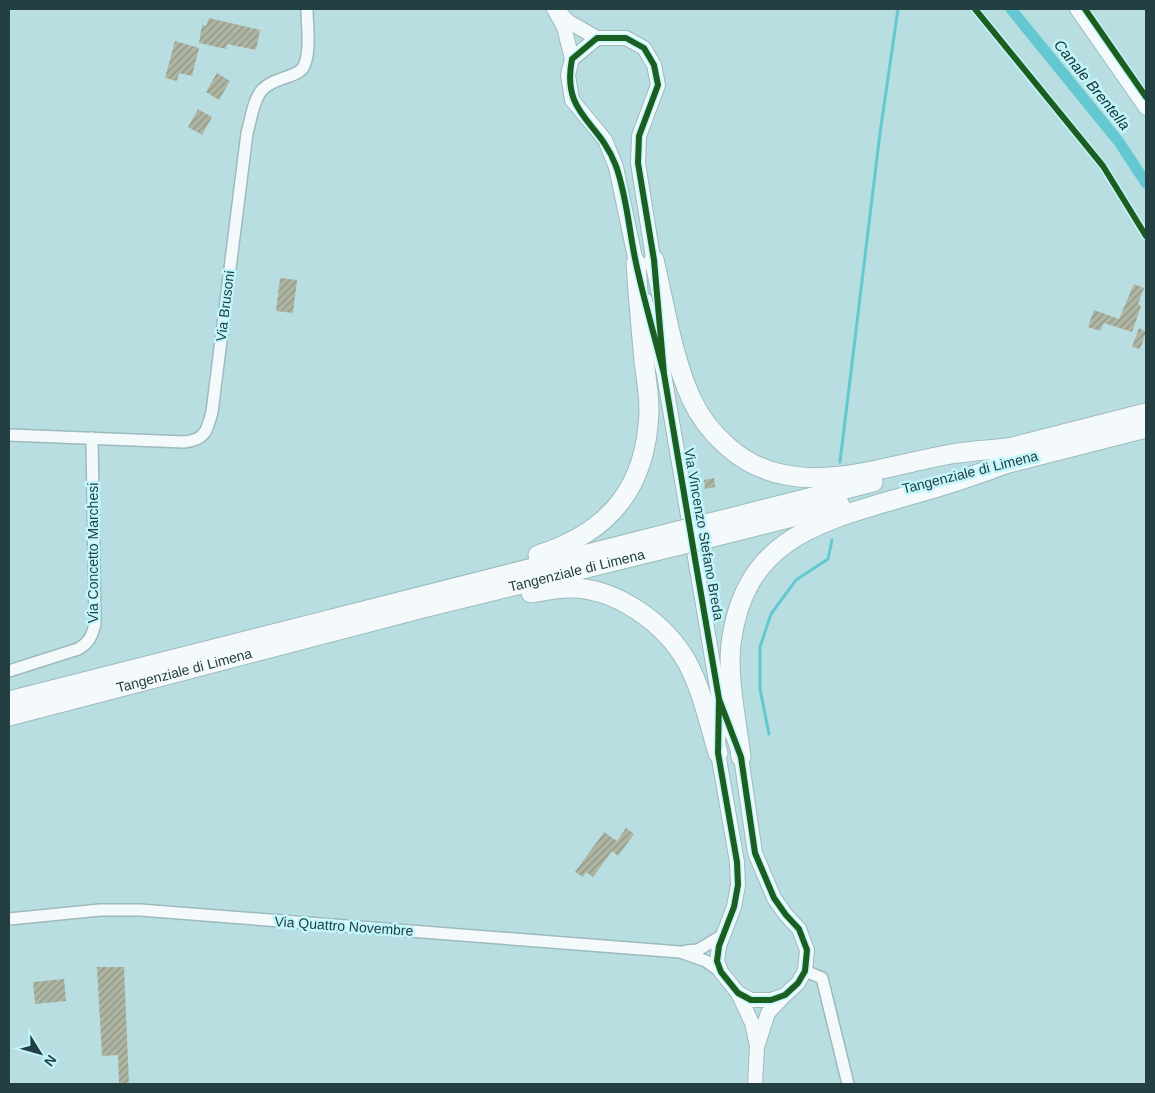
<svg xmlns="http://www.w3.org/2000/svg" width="1155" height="1093" font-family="Arial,sans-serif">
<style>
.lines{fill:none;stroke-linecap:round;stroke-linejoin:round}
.stream{stroke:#64c8d1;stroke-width:3}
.canal{stroke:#64c8d1;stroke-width:11}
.building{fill:url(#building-hatch)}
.minor-casing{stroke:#9dbabd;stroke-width:14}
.tertiary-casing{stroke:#9dbabd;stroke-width:16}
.trunk-casing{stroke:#9dbabd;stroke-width:21}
.minor{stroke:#f4fafb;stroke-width:11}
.tertiary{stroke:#f4fafb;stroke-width:14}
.trunk{stroke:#f4fafb;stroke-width:19}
.trunk-bridge-casing{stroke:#9dbabd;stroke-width:21;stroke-linecap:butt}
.trunk-bridge{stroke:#f4fafb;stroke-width:19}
.cycleway-casing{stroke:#c1f7fc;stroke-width:9}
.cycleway{stroke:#1b5e20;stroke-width:6}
.labels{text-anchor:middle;stroke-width:5;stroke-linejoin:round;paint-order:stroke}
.street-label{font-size:14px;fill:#233f42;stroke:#c1f7fc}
.water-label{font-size:15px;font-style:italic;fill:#142f31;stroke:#c1f7fc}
</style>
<defs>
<pattern id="building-hatch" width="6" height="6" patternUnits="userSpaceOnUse" patternTransform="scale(1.25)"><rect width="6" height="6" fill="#aeb5a2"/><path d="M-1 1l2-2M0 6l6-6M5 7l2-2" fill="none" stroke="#8d9586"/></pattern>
</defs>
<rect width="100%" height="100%" fill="#b9dee2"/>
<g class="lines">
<path class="stream" d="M840,462L880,133L898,9
M769,734L760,689V647L771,614L796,580L828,559L832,540"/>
<path class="canal" d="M1011,9L1119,142L1146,183"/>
</g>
<path class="building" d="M209,18L260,30L256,50L227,44L226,49L199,43L202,25L206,26Z
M175,41L199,48L192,76L179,73L177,81L165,78Z
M217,73L230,81L219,100L206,92Z
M198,109L212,117L202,135L188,127Z
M280,278L297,280L293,313L276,311Z
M1134,284L1144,288L1138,304L1141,306L1132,332L1104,323L1100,331L1088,327L1094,310L1119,319Z
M1139,328L1146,332L1140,349L1132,347Z
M714,478L715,487L705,489L704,480Z
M626,828L634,834L618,856L612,851L593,877L586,872L583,877L575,872L604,832L617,841Z
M97,967H124L129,1084H119L118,1055L102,1056Z
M64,979L66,1001L35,1004L33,982Z"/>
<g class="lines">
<defs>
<path id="minor" d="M9,435L184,442C205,440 207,431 212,412L247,133C251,120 253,100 262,90C275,76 299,78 304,66C311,50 307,26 307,9
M9,671L78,649C89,643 92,636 95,624L92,438
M9,919L100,910H140L680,952L706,961L721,972
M686,951L698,950L723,935
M805,971L822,978L848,1084"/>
<path id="tertiary" d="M554,9L564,27L572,59
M1077,9L1146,108
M560,13L569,22L597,38
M638,272L616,167L605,140L572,100L568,75L572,59L597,38H626L644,48L654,65L658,85L639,136L638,163L655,270
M645,300L664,374
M659,313L664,374L719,699L741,757L755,853L774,898L786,915L799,929L807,950L805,971L798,983L785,995L771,1000H751L738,993L721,972L717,961L719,946L734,907L738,885L737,862L718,753L719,699
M738,993L752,1023L757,1046
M755,1084L757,1047L768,1013L784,996"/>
<g id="trunk">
<path d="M654,260C665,305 672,356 691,398C700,418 711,432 727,446C790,504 878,467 951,454C970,451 989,450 1008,448"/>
<path d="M997,451L1146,413"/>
<path d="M997,466L1146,428"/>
<path d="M702,525L873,482"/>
<path d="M705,539L840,505"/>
<path d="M538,555C610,532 647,487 649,410C649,394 646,377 644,361C641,328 638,295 636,263"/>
<path d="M531,593C543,591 556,588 569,588C615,587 665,623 687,662C702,690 709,723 718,753"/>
<path d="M9,701L678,531"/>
<path id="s1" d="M9,716L423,608L680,545"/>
<path d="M741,757C737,724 727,676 731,644C744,541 814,523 900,498C937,488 972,477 1008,463"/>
</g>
</defs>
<use href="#minor" class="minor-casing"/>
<use href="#tertiary" class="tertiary-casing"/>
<use href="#trunk" class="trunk-casing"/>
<use href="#minor" class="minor"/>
<use href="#tertiary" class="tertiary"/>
<use href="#trunk" class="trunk"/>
<defs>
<path id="trunk-bridge" d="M678,531L702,525
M680,545L705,539"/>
</defs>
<use href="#trunk-bridge" class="trunk-bridge-casing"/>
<use href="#trunk-bridge" class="trunk-bridge"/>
<defs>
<path id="cycleway" d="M975,9L1103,166L1146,236
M1085,9L1146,97
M664,374C655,337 644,301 636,263C629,231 627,197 616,166C599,120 561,115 572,59L597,38H626L644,48L654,65L658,85L639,136L638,163L654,260L664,374L694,553L719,699L741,757L755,853L774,898L786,915L799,929L807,950L805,971L798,983L785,995L771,1000H751L738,993L721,972L717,961L719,946L734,907L738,885L737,862L718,753L719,699"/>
</defs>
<use href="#cycleway" class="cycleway-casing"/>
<use href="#cycleway" class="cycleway"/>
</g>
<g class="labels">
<g class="street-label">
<text transform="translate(225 306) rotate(-83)" y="5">Via Brusoni</text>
<text transform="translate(970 472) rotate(-14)" y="5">Tangenziale di Limena</text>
<text transform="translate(704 534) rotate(80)" y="5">Via Vincenzo Stefano Breda</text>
<text transform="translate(93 553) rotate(-90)" y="5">Via Concetto Marchesi</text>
<text dy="5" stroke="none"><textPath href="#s1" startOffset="586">Tangenziale di Limena</textPath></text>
<text dy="5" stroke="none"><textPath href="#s1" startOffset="181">Tangenziale di Limena</textPath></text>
<text transform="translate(344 926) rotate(4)" y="5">Via Quattro Novembre</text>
</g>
<g class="water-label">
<text transform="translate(1092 85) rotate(51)" y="5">Canale Brentella</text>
</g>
</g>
<rect width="1155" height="1093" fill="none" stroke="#233f42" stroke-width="20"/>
<g transform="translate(40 1053) rotate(127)" stroke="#c1f7fc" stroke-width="4" paint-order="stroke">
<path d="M0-4L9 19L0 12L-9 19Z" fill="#233f42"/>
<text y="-8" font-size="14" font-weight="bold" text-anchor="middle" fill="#233f42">N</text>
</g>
</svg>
